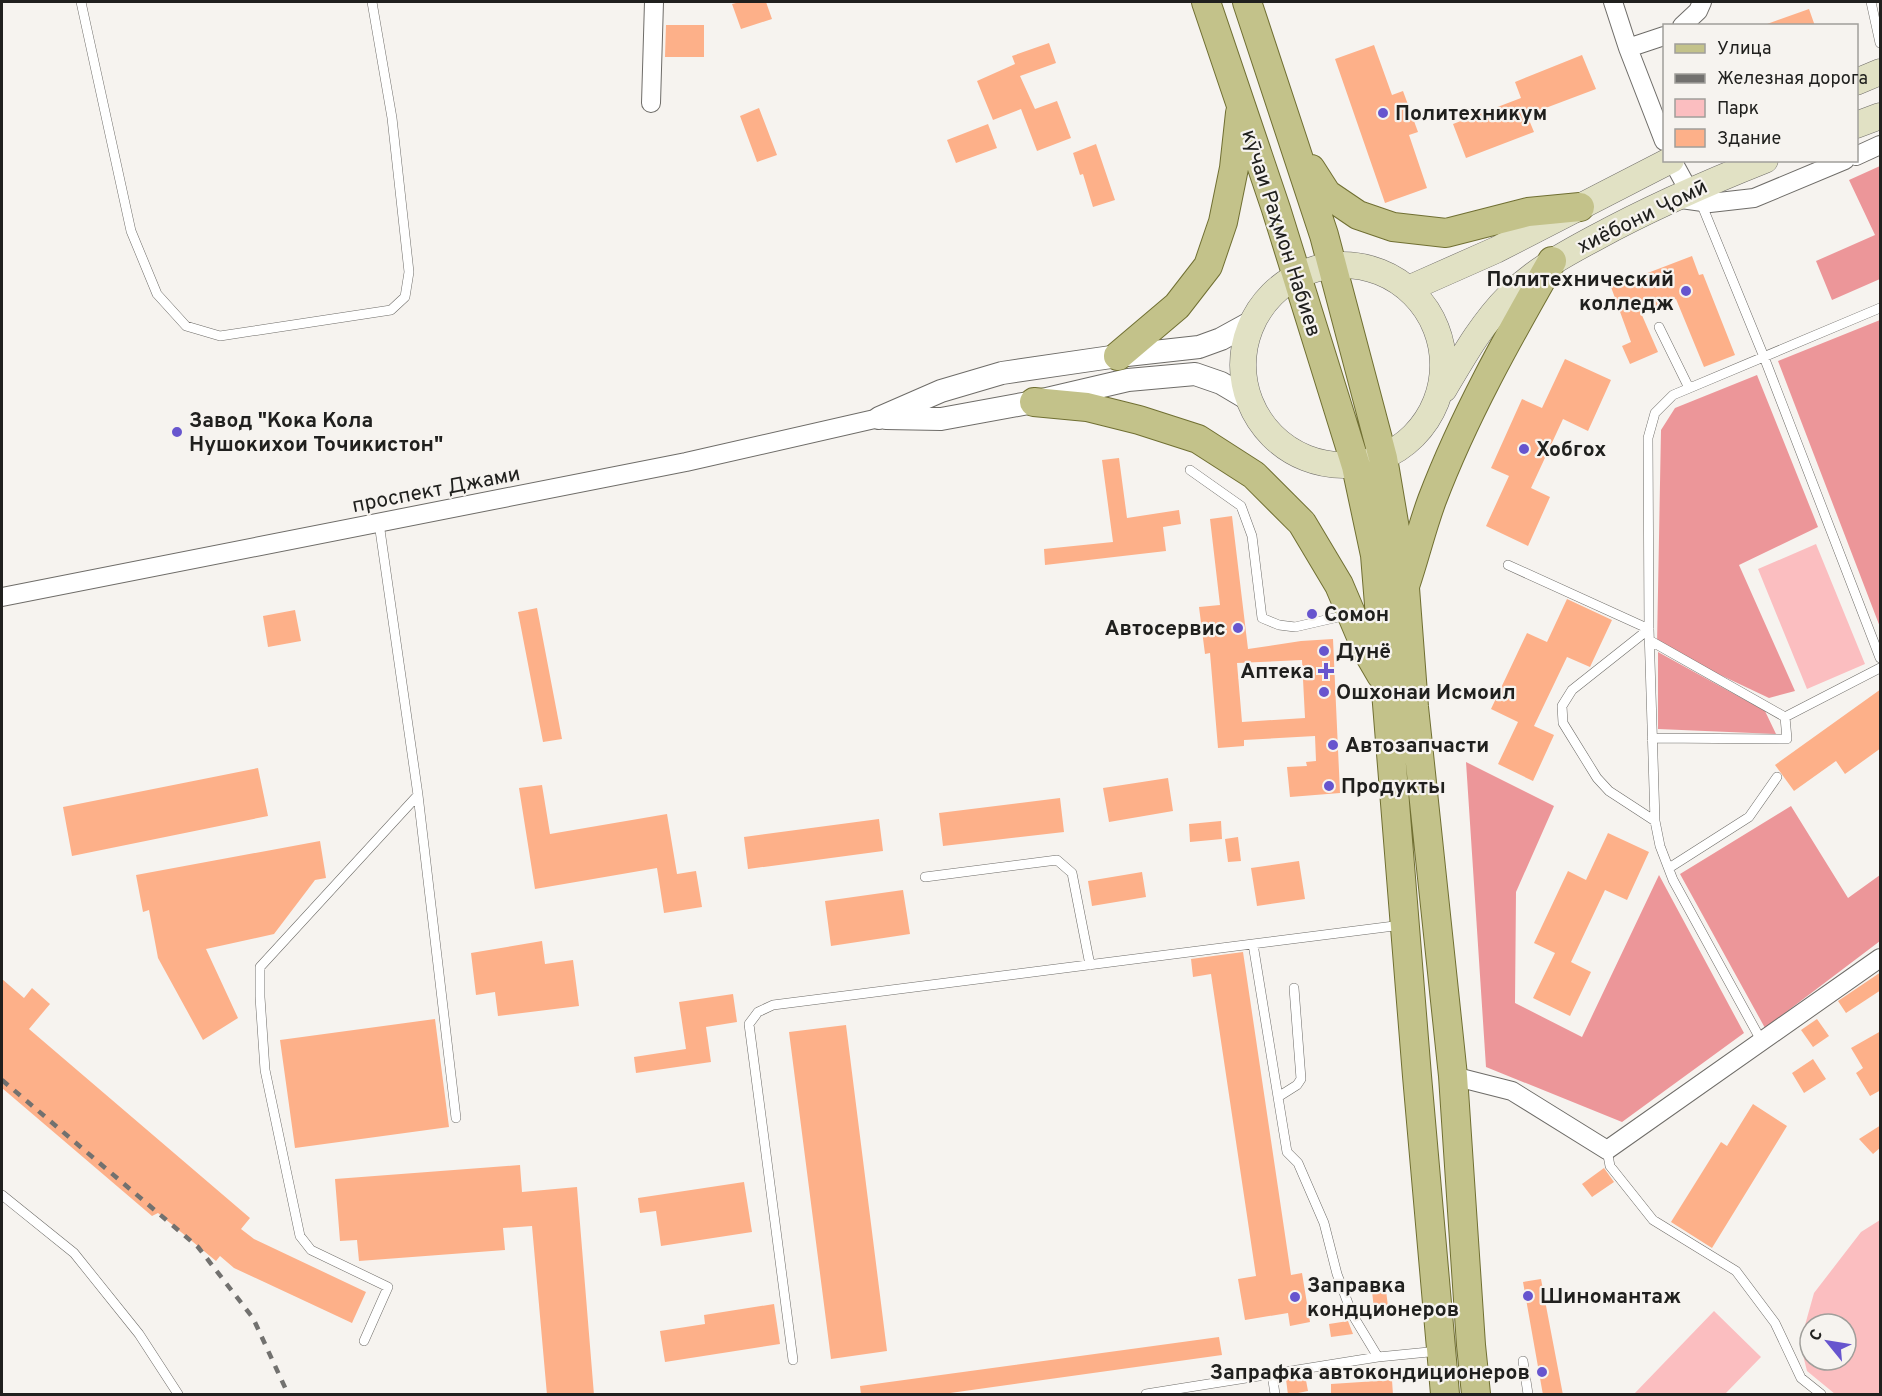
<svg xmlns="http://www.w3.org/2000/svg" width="1882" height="1396" font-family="Overpass,sans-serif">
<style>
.green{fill:#fbbec0;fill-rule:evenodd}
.forest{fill:#ec9699}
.building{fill:#fdb089;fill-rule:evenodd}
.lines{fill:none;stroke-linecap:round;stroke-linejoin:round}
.service-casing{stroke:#6e6c68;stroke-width:10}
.minor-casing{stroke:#6e6c68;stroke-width:20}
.tertiary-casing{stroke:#6e6c68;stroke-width:24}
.secondary-casing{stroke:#6e6c68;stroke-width:27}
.primary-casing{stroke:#706f32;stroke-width:30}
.service{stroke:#fff;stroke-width:9}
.minor{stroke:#fff;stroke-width:18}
.tertiary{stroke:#fff;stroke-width:22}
.secondary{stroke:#e1e1c4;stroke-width:26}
.primary{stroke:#c3c28a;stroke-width:28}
.rail{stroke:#72716f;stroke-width:4.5;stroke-dasharray:8 8;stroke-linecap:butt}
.poi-dot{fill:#6755ce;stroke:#f6f3ef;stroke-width:2}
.labels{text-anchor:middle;stroke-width:4.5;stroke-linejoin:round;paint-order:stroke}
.poi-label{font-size:21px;font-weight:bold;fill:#20201e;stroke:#f6f3ef;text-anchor:start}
.street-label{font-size:21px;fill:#20201e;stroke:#f6f3ef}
</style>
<rect width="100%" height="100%" fill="#f6f3ef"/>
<path class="green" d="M1816,544L1865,664L1807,689L1758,569Z
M1880,1220V1394H1835L1807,1371L1800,1343L1814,1293L1861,1232ZM1810,1324H1846V1360H1810Z
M1714,1311L1761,1357L1725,1394H1634Z"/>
<path class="forest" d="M1880,166V279L1832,300L1816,261L1875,235L1849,180Z
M1880,320V627L1778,361Z
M1757,375L1818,527L1739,565L1795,691L1769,698L1657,645L1661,430L1675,408Z
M1658,652L1765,711L1776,734L1658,729Z
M1466,762L1554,806L1516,892L1515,1003L1582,1037L1659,875L1744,1033L1622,1122L1486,1067Z
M1791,806L1848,898L1880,875V941L1765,1028L1680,874Z"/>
<path class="building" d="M740,2H766L772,19L741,29L732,4Z
M1809,9L1815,26H1768L1767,24Z
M666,25H704V57H665Z
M1049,43L1056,63L1020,76L1035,109L1057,101L1071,138L1037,151L1021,109L993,120L977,81L1015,64L1012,56Z
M1374,45L1392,95L1403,91L1418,132L1409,135L1427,188L1385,203L1335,59Z
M1582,55L1596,89L1527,115L1534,132L1466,158L1453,124L1521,98L1515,82Z
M759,108L777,155L757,162L740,116Z
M988,124L997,148L956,163L947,140Z
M1096,144L1115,200L1093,207L1083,174L1080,175L1073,153Z
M1692,256L1699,275L1703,274L1735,355L1704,367L1676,299L1641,313L1658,352L1630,364L1622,346L1631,342L1611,287Z
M1565,359L1611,380L1588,431L1563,419L1531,488L1550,497L1528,546L1486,526L1509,476L1491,468L1522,399L1542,408Z
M1119,458L1127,518L1179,510L1181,524L1163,527L1166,551L1045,565L1044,549L1113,542L1102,460Z
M1232,516L1248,649L1301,641L1333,639L1340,793L1290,797L1287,767L1307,766L1306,762L1316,761L1315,736L1244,740V746L1218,748L1210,653L1205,654L1199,607L1220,605L1210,519ZM1302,660L1305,718L1242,722L1237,663Z
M1567,599L1612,620L1590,667L1567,657L1534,726L1554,735L1533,781L1498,764L1518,722L1491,709L1527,633L1547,642Z
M537,608L562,739L543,742L518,612Z
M295,610L301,641L268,647L263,616Z
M1881,689V748L1845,774L1836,761L1794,791L1775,765Z
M258,768L268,816L72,856L63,807Z
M1168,778L1173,811L1109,822L1103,788Z
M542,785L550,834L667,814L677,874L696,871L702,907L664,913L657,868L535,889L519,788Z
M1060,798L1064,832L943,846L939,813Z
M879,819L883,851L748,869L744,837Z
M1221,821L1222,839L1190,842L1189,824Z
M1608,833L1649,852L1627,900L1605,890L1571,962L1591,972L1570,1016L1533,998L1555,953L1534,943L1568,871L1586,880Z
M1238,837L1241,861L1228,862L1225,839Z
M320,841L326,878L315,880L274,934L206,949L238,1018L203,1040L158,958L149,910L143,912L136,875Z
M1299,861L1305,899L1257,906L1251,868Z
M1142,872L1146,897L1092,906L1088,881Z
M903,890L910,934L831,946L825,901Z
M542,941L545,964L573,960L579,1006L498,1016L495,992L476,995L471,953Z
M1243,952L1291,1275L1302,1273L1310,1322L1290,1326L1288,1313L1245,1320L1238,1279L1256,1276L1211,974L1193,977L1191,959Z
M1881,972V990L1846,1013L1838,1001Z
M2,979L24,998L32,988L50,1004L29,1029L250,1218L241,1229L254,1239L366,1292L352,1323L234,1268L220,1256L216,1261L158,1213L152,1216L2,1088Z
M733,994L737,1022L706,1027L711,1062L636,1073L634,1057L686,1049L679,1002Z
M435,1019L449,1127L295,1148L280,1040Z
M1817,1019L1829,1036L1813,1047L1801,1030Z
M846,1025L887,1351L831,1359L789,1032Z
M1881,1031V1090L1870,1096L1856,1073L1863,1068L1851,1048Z
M1813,1059L1826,1079L1804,1093L1792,1073Z
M1753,1104L1787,1126L1712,1248L1671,1222L1721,1142L1727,1146Z
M1881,1125V1147L1873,1154L1859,1139Z
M520,1165L522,1192L577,1187L594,1395H547L532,1226L503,1228L505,1250L359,1261L357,1240L340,1241L335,1179Z
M1604,1168L1614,1182L1592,1197L1582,1184Z
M744,1182L752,1232L661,1246L656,1211L640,1213L638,1198Z
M1541,1279L1547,1311L1563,1395H1543L1523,1282Z
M1385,1282L1389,1315L1375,1317L1371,1283Z
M774,1304L780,1344L665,1362L660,1331L705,1324L704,1315Z
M1348,1321L1353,1334L1331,1337L1329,1324Z
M1219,1337L1222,1355L936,1395H861L860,1386Z
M1305,1375L1308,1391L1288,1395L1286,1379Z
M1392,1380L1393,1395H1331V1384Z"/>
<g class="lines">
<defs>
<path id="service" d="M81,2L131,231L157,294L186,326L220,336L391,310L405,297L409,272L392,118L372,2
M1871,2L1880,43
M1701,203L1764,357L1880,658
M1659,327L1689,388
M1190,470L1241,506L1252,536L1262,618L1279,625L1295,627L1347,615
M379,523L418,795L456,1118
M1508,565L1649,629L1572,690L1562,706L1563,723L1597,778L1609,791L1655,821
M1649,640L1785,717L1880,668
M1652,738L1787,739L1785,717
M1669,868L1749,817L1777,777
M925,877L1057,860L1072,873L1090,965
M1253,944L1287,1152L1298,1163L1324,1223L1337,1274L1352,1314L1378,1357
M1762,1042L1673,880L1660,846L1655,821L1649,629L1648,438L1655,413L1673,395L1880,308
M1278,1097L1297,1085L1301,1079L1294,988
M1607,1150L1610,1166L1653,1220L1736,1271L1775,1323L1801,1378L1821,1394
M2,1195L74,1253L139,1334L178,1394
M364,1341L388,1287L311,1250L300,1236L265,1070L260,997V967L418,795
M793,1360L749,1024L758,1012L773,1005L1402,925
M1523,1361L1528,1394
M1272,1374L1275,1394
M1146,1394L1378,1357L1439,1351"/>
<path id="minor" d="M1613,2L1628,48L1664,36
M1682,26L1698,11L1702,2
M1628,48L1664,141
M651,103L654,2
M1856,156L1880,145
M1672,160L1689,191
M1674,198L1710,203L1754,198L1845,160
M2,597L686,462L879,418
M1453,1076L1512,1091L1607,1150L1880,958"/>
<path id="tertiary" d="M879,418L941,391L1002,373L1118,356L1199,347L1221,339L1252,322
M886,418L941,419L1034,402L1128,380L1195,374L1221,383L1248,399"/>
<path id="secondary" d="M1856,82L1880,72
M1856,125L1880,116
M1243 365a100 100 0 1 1 200 0a100 100 0 1 1-200 0Z
M1408,289L1496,250L1671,160
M1444,389C1463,357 1482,323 1509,296C1534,271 1565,254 1595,238C1650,208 1707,183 1765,160"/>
<path id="primary" d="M1206,2L1276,209L1356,466L1375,555L1417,1076L1445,1394
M1247,2L1324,235L1383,458L1405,588L1414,707L1453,1076L1471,1345L1476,1394
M1311,169L1327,194L1358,215L1393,227L1446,233L1528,212L1580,207
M1118,356L1177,306L1208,266L1223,222L1234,168L1240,113
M1034,402L1087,407L1139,420L1198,439L1254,475L1302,523L1339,585L1367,651L1381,675
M1406,583C1415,556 1422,527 1432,500C1464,416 1508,338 1552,261"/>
</defs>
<use href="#service" class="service-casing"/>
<use href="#minor" class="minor-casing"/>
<use href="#tertiary" class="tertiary-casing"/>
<use href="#secondary" class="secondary-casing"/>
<use href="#primary" class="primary-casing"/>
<use href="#service" class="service"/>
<use href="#minor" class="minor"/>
<use href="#tertiary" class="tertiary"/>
<use href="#secondary" class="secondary"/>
<use href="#primary" class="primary"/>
<path class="rail" d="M2,1080L198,1247L253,1318L288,1394"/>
</g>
<g class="poi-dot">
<circle cx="1383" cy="113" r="6"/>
<circle cx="1686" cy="291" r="6"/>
<circle cx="177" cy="432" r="6"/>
<circle cx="1524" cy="449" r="6"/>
<circle cx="1312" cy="614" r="6"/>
<circle cx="1238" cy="628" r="6"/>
<circle cx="1324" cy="651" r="6"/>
<path d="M1323 662h6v6h6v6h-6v6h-6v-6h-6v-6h6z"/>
<circle cx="1324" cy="692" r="6"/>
<circle cx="1333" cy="745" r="6"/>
<circle cx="1329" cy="786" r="6"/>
<circle cx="1528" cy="1296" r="6"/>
<circle cx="1295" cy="1297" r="6"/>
<circle cx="1542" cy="1372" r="6"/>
</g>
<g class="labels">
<g class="poi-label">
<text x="1395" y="120">Политехникум</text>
<text x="1674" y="286" text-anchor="end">Политехнический<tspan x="1674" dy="24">колледж</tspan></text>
<text x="189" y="427">Завод "Кока Кола<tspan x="189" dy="24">Нушокихои Точикистон"</tspan></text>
<text x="1536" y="456">Хобгох</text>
<text x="1324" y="621">Сомон</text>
<text x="1226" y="635" text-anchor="end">Автосервис</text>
<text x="1336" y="658">Дунё</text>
<text x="1314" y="678" text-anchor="end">Аптека</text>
<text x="1336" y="699">Ошхонаи Исмоил</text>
<text x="1345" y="752">Автозапчасти</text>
<text x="1341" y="793">Продукты</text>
<text x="1307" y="1292">Заправка<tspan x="1307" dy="24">кондционеров</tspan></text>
<text x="1540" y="1303">Шиномантаж</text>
<text x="1530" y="1379" text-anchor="end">Запрафка автокондиционеров</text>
</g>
<g class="street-label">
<text transform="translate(1642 216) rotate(-26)" y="7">хиёбони Ҷомӣ</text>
<text transform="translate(1282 233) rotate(72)" y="7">кӯчаи Раҳмон Набиев</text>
<text transform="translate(436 489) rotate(-11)" y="7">проспект Джами</text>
</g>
</g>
<rect width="1882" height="1396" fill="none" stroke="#20201e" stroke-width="6"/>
<rect x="1663" y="24" width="195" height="138" fill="#f6f3ef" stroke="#a09f9b" stroke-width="1.5"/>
<rect x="1675" y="44" width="30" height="9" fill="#c3c28a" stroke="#a09f9b" stroke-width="1.5"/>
<text x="1717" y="54" font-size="18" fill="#20201e">Улица</text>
<rect x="1675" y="74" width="30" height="9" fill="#72716f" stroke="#a09f9b" stroke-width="1.5"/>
<text x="1717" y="84" font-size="18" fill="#20201e">Железная дорога</text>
<rect x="1675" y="99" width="30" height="18" fill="#fbbec0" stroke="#a09f9b" stroke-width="1.5"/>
<text x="1717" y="114" font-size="18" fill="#20201e">Парк</text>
<rect x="1675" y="129" width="30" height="18" fill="#fdb089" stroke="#a09f9b" stroke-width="1.5"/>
<text x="1717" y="144" font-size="18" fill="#20201e">Здание</text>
<g transform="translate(1828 1342) rotate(300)"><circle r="28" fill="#f6f3ef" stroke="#a09f9b" stroke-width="1.5"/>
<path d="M0-4.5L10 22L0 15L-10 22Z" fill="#6755ce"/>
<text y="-9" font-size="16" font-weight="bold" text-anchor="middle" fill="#20201e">С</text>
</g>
</svg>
